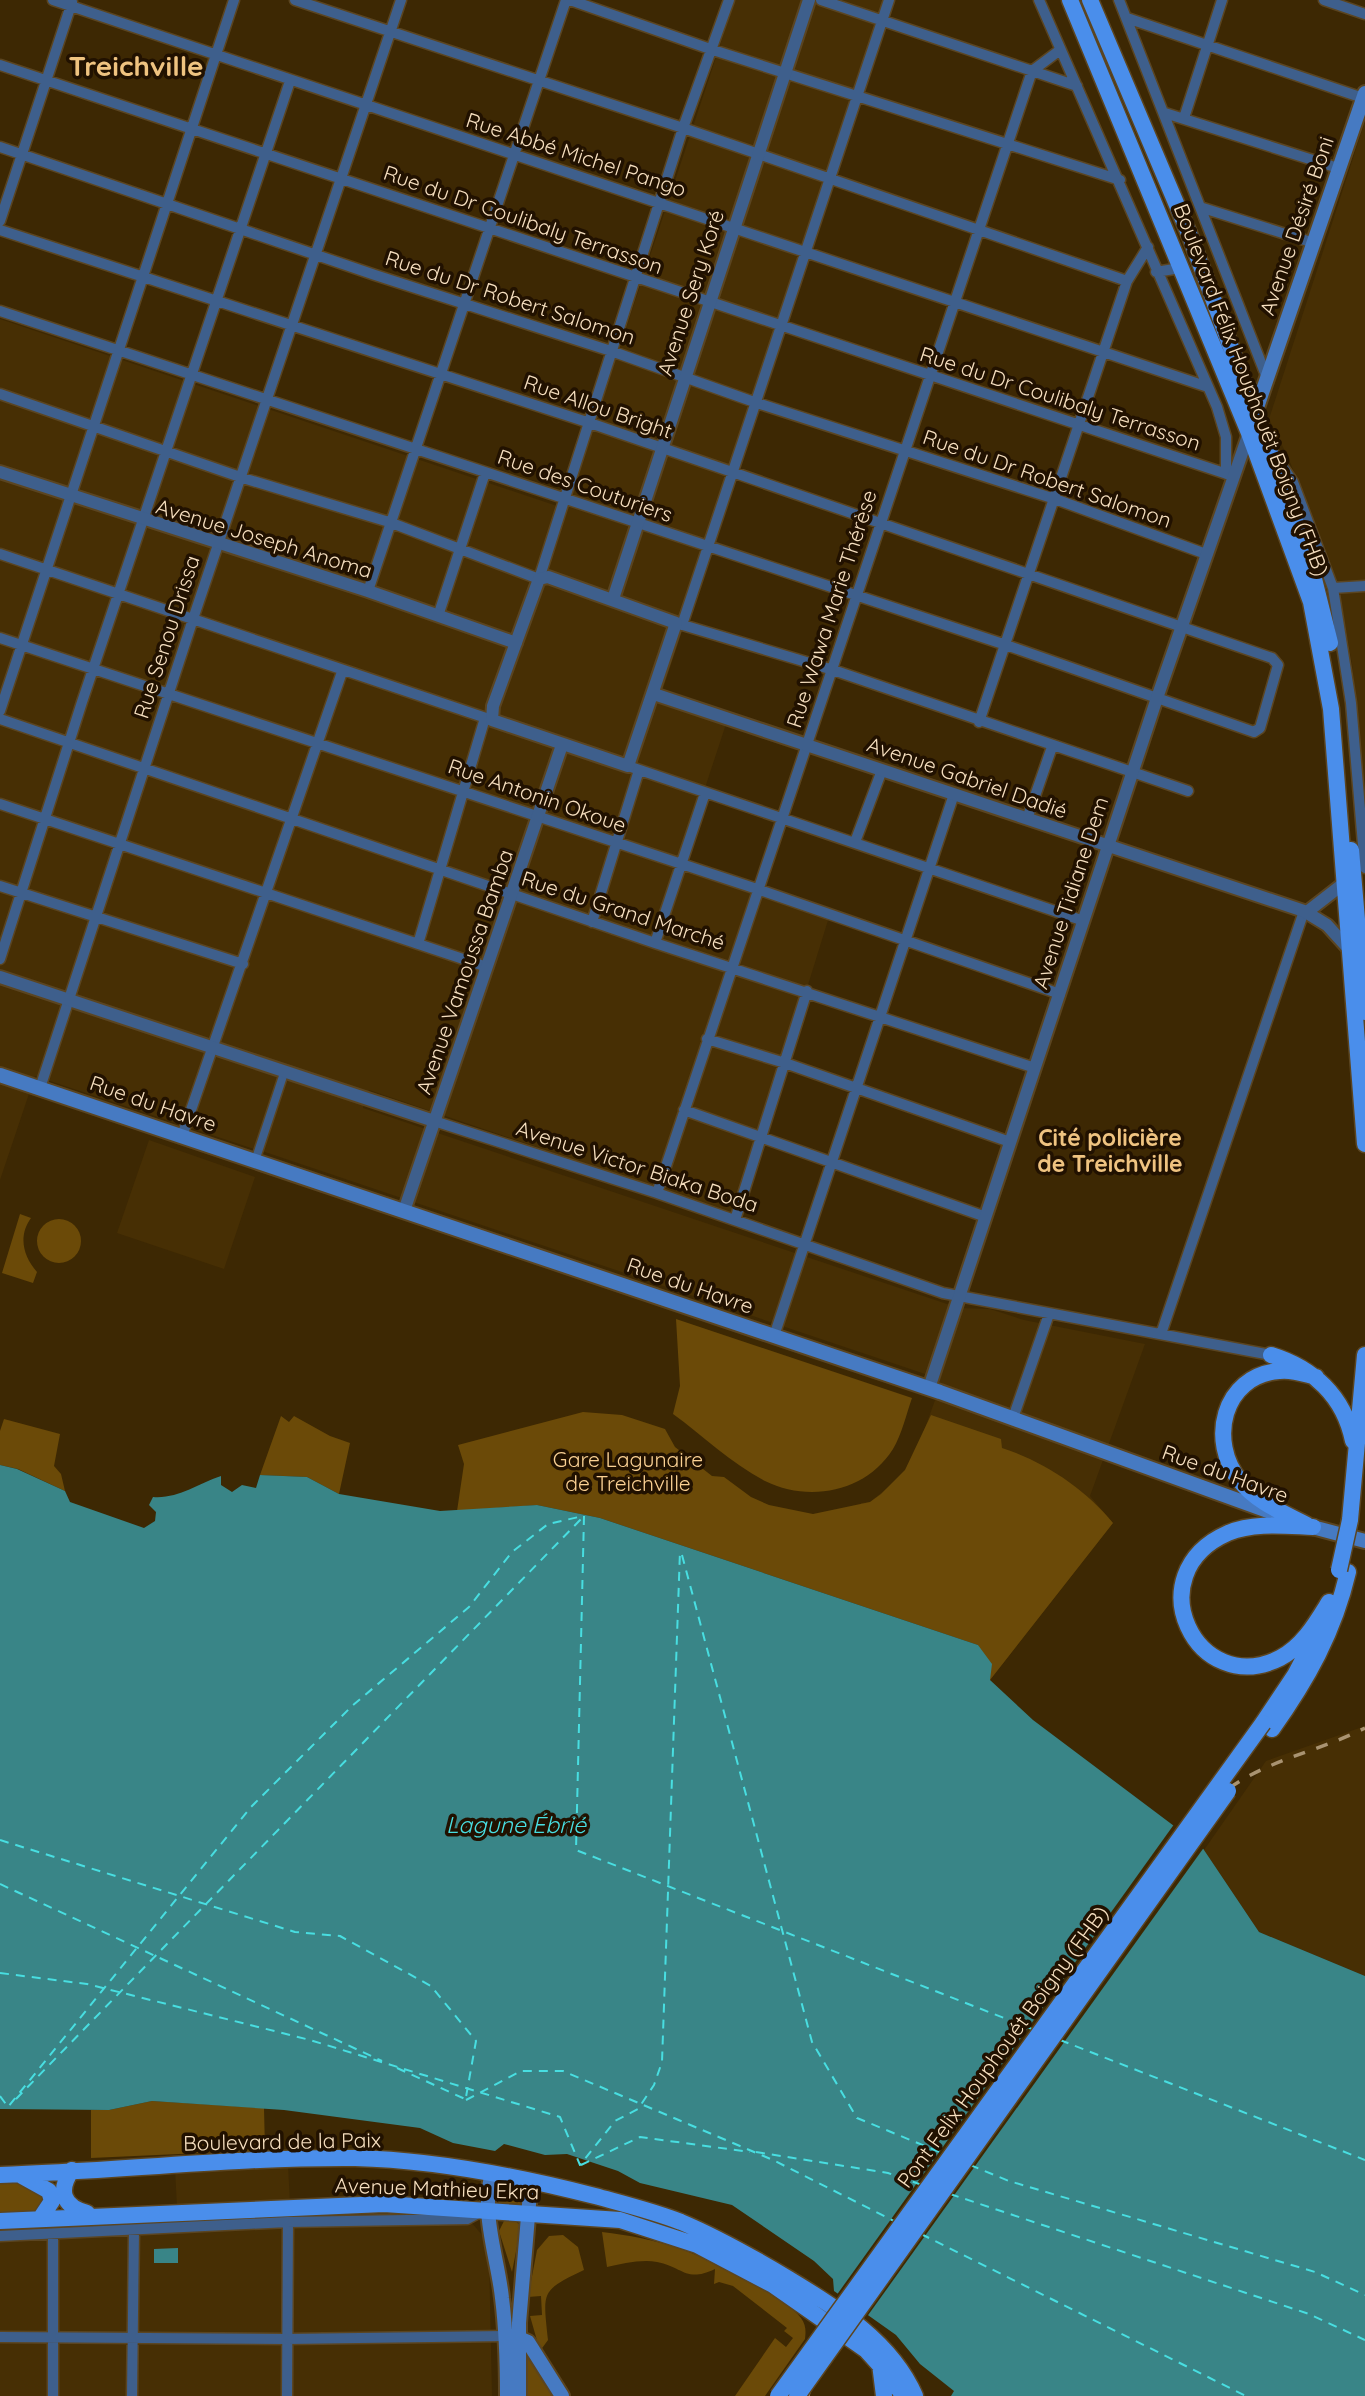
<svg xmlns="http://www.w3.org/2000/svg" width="1365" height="2396" font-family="Quicksand,sans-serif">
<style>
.built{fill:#472f04}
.green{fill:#6b4a08}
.water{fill:#398587}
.pier{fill:#3d2803}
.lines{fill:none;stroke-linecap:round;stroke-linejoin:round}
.ferry{stroke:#48dee1;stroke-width:2;stroke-dasharray:9 7;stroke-linecap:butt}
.pedestrian-casing{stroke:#5b4521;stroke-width:11}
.minor-casing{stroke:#5b4521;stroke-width:13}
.tertiary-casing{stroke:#5b4521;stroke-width:16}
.secondary-casing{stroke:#5b4521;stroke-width:18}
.primary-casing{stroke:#5b4521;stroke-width:19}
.pedestrian{stroke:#3e5f8c;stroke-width:8}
.minor{stroke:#3e5f8c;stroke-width:10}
.tertiary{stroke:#3e5f8c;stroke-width:12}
.secondary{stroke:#467ac2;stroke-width:14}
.primary{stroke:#4a8eeb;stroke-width:16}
.rail{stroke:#a99371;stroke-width:3.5;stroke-dasharray:12 12;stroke-linecap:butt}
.primary-bridge-casing{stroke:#5b4521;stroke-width:19;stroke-linecap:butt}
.primary-bridge{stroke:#4a8eeb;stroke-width:16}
.labels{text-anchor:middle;stroke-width:7;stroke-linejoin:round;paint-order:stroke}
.street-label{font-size:21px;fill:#f6dfbf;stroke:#211100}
.park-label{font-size:21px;fill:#fbd193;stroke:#211100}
.neighbourhood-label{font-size:23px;font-weight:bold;fill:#efc380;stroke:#211100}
.water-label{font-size:23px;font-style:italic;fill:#48dee1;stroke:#211100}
.district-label{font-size:28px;font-weight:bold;fill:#efc380;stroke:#211100}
</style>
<rect width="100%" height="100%" fill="#3d2803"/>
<path class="built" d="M735,0H891L661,695L728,718L678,870L829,917L735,1221L639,1182L369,1090L363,1108L959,1308L990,1309L1024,1320L1145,1344L1090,1496L1113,1523L990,1680L978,1645L834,1596L861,1503L870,1502L892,1484L905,1470L918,1447L938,1392L940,1382L934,1377L262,1151L284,1082L278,1079L254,1149L35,1076L0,1180V319L566,509Z
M1365,121V810L1352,664L1337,581L1288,457L1269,419Z
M149,1140L255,1177L224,1269L117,1233Z
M1365,1726V1976L1259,1932L1204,1850L1266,1761Z
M288,2165L290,2203L177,2207L175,2169Z
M471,2222L483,2236L489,2254L492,2396H0V2233Z"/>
<path class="green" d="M20,1214L31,1218C18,1236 23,1256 37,1272L33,1283L2,1273Z
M37 1241a22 22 0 1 1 44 0a22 22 0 1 1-44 0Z
M676,1319L912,1398C906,1415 902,1434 893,1449C866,1492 809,1503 765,1481C732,1464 702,1435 673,1414L680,1386Z
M583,1412L622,1415L665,1429L675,1447L712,1476L724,1477L751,1497L769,1505L813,1514L870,1502L881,1494L905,1470L931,1415L1001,1439L1002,1448C1045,1462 1085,1489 1113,1523L990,1680L978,1645L600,1518L537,1505L457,1511L464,1464L458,1445Z
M281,1416L289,1422L294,1416L330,1436L350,1443L339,1494L307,1477L260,1475Z
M4,1419L60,1434L54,1466L61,1474L65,1491L18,1469L0,1465V1431Z
M152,2101L264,2108L265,2150L91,2158V2110H109Z
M0,2179L44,2191L47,2205L31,2215L0,2216Z
M512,2185L523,2195L521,2204L499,2203L495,2197L497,2190Z
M505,2219L514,2220L521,2226L512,2272L499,2231Z
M602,2232C628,2235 655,2240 681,2249C712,2260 781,2293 801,2318C806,2325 806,2331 805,2339L765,2396H735L775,2338L786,2347L793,2338L784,2331L787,2328L733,2286L719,2282L714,2284L715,2269C686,2283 683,2267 657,2262C641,2259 622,2264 607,2267Z
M563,2235L578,2247L584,2270C540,2291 543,2291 548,2340L540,2351L530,2316L542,2315L541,2296L528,2297L537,2250L549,2236Z
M528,2353L554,2396H527Z"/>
<path class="water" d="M0,1465L17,1469L65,1491L70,1502L144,1528L155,1521L156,1512L149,1505L153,1497C178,1499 197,1484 221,1476V1485L232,1492L242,1485L256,1488L260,1475L307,1477L339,1494L440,1511L537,1505L600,1518L978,1645L992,1664L990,1680L1033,1720L1202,1847L1259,1932L1365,1976V2396H951L954,2391L920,2364L896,2335L834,2291L833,2279L814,2261L732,2205L640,2183L618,2171L567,2154L545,2155L504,2144L495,2151L453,2143L420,2128L284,2110L152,2101L109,2110L0,2109Z
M178,2248V2263H154V2249Z"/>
<path class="pier" d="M1175,1823L1205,1846L866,2318L836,2296Z"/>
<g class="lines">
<path class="ferry" d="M584,1516L576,1850L1032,2029
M682,1555L812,2042L857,2118L942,2153
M0,1840L295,1932L340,1936L431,1986L476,2041L466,2097
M0,1884L382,2061
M0,1973L87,1984L310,2040L560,2117L580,2165L615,2121L638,2109L654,2085L662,2062L680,1551
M1060,2040L1365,2160
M397,2068L465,2099
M0,2096L8,2107L251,1807L352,1706L469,1607L512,1552L548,1524L583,1516
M16,2099L584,1516
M466,2100L521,2071H563L773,2160L894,2221
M756,2152L888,2173L922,2185
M581,2165L640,2137L750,2152
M970,2165L1009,2181L1315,2272L1365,2295
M950,2194L1309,2314L1365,2340
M921,2234L1246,2396"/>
<defs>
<path id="pedestrian" d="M255,1161L284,1073"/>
<path id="minor" d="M53,0L1205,386
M295,0L683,128L1127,281
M570,0L713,50L1120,180
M821,0L1077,86
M1039,0L1217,407L1226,437V474
M1119,0L1267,378
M1324,0L1365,14
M1127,18L1363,98
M0,65L1233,476
M1165,113L1338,168
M1184,118L1222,0
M0,147L375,275L611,351L757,403L1055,499L1206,554
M1203,208L1314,243
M0,221L72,2
M0,230L587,422L1272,658L1278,665L1260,728L1254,732L1006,645L0,311
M1156,272L1180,268
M0,394L243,478L389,522L539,579L683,128L729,0
M1274,454L1293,482L1333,588L1351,703L1365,868
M0,554L492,720
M1333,588L1365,586
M368,591L566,0
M438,616L485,473
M676,623L833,670L1188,791
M682,625L889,0
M0,638L760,890L1060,994
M0,711L234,0
M0,719L655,943L1035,1068
M979,722L1127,281L1148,247
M628,766L1084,921
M0,804L487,967
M1027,819L1052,747
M855,842L882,770
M0,886L243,964
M592,922L639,770
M655,943L705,793
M418,944L485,718
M0,959L82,702L290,81
M707,1039L785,1063L1010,1142
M40,1088L193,619L401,0
M684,1110L986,1217
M434,1121L657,1193L943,1293L1271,1355
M182,1136L342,672
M657,1193L1032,71L1060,50
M735,1220L807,991
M1161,1334L1304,911
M774,1336L954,794
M1013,1418L1049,1314
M0,2236L288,2222L467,2219L480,2212
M0,2337L287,2339L505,2336
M53,2396V2234
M132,2396L134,2230
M287,2396L288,2222"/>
<path id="tertiary" d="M0,472L368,591L516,643
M548,577L676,623L628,766L492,720L493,706L539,579Z
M613,599L809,0
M654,694L1304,911L1327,925L1347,947
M1307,912L1343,884
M0,977L434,1121
M404,1211L562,745
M929,1388L1157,698L1249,433"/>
<path id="secondary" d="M1253,419L1365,93
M0,1075L940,1392L1276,1514
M1305,1525L1365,1541
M492,2174C480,2212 498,2259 502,2298C506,2330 507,2363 507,2396
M514,2336L528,2342L562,2396
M519,2396V2323L531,2181"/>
<path id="primary" d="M1070,0L1249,433L1311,602L1331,709L1365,1144
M1090,0L1190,236L1309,559L1330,643
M1351,850L1365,1012
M1271,1355C1313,1368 1344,1396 1353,1441
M1350,1520L1365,1355
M1307,1525C1284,1513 1256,1502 1240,1481C1208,1442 1222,1376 1279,1371C1292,1369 1304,1374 1316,1377
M1313,1527C1286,1526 1254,1522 1228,1533C1135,1574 1197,1700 1280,1658C1303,1646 1316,1623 1329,1602
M1263,1723L1295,1675L1319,1629
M1272,1729C1307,1680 1334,1632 1348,1572
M72,2170C58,2190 62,2206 87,2213
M0,2175C118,2171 236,2157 355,2158C435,2160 517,2176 595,2196C624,2204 653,2211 681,2222C719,2238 754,2258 789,2279C837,2308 892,2342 915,2396
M22,2176L49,2191L52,2201L40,2219
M0,2221L384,2204L620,2220L697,2245L773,2285L866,2350L893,2380L903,2396
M880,2364L884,2396"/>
</defs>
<use href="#pedestrian" class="pedestrian-casing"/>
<use href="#minor" class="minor-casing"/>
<use href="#tertiary" class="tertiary-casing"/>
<use href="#secondary" class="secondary-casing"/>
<use href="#primary" class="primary-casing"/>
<use href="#pedestrian" class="pedestrian"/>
<use href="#minor" class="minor"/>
<use href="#tertiary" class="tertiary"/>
<use href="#secondary" class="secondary"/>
<use href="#primary" class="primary"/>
<path class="rail" d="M808,2396L817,2354L829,2334L1213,1801C1257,1761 1314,1754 1365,1728"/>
<defs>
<path id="primary-bridge" d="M1339,1570L1350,1520
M778,2396L1263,1723
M797,2396L1228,1791"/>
</defs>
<use href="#primary-bridge" class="primary-bridge-casing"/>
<use href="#primary-bridge" class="primary-bridge"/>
</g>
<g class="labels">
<g class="street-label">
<text transform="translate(576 155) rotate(18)" y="7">Rue Abbé Michel Pango</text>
<text transform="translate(523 220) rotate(19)" y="7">Rue du Dr Coulibaly Terrasson</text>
<text transform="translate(1297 226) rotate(-71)" y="7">Avenue Désiré Boni</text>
<text transform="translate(691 293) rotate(-72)" y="7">Avenue Sery Koré</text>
<text transform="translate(510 298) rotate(18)" y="7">Rue du Dr Robert Salomon</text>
<text transform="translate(1251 390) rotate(69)" y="7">Boulevard Félix Houphouët Boigny (FHB)</text>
<text transform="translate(1060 399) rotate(18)" y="7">Rue du Dr Coulibaly Terrasson</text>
<text transform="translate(598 407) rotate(19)" y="7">Rue Allou Bright</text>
<text transform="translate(1047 479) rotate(19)" y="7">Rue du Dr Robert Salomon</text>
<text transform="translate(585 486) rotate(19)" y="7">Rue des Couturiers</text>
<text transform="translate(264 539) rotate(17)" y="7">Avenue Joseph Anoma</text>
<text transform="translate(832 609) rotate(-72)" y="7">Rue Wawa Marie Thérèse</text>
<text transform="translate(167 637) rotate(-72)" y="7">Rue Senou Drissa</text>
<text transform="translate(967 778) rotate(19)" y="7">Avenue Gabriel Dadié</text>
<text transform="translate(537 796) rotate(19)" y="7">Rue Antonin Okoue</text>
<text transform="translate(1071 893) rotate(-72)" y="7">Avenue Tidiane Dem</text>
<text transform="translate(623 911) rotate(18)" y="7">Rue du Grand Marché</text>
<text transform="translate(465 972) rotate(-71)" y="7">Avenue Vamoussa Bamba</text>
<text transform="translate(153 1104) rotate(19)" y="7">Rue du Havre</text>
<text transform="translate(637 1167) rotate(18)" y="7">Avenue Victor Biaka Boda</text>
<text transform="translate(690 1286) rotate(19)" y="7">Rue du Havre</text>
<text transform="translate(1225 1474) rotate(20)" y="7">Rue du Havre</text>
<text transform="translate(1003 2047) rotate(-54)" y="7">Pont Felix Houphouét Boigny (FHB)</text>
<text transform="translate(282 2142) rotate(-1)" y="7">Boulevard de la Paix</text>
<text transform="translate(437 2189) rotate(2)" y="7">Avenue Mathieu Ekra</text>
</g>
<g class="park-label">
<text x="628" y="1467">Gare Lagunaire<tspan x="628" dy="24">de Treichville</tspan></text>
</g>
<g class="neighbourhood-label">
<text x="1110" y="1146">Cité policière<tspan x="1110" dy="26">de Treichville</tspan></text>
</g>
<g class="water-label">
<text x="516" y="1833">Lagune Ébrié</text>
</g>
<g class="district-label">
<text x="136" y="76">Treichville</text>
</g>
</g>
</svg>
